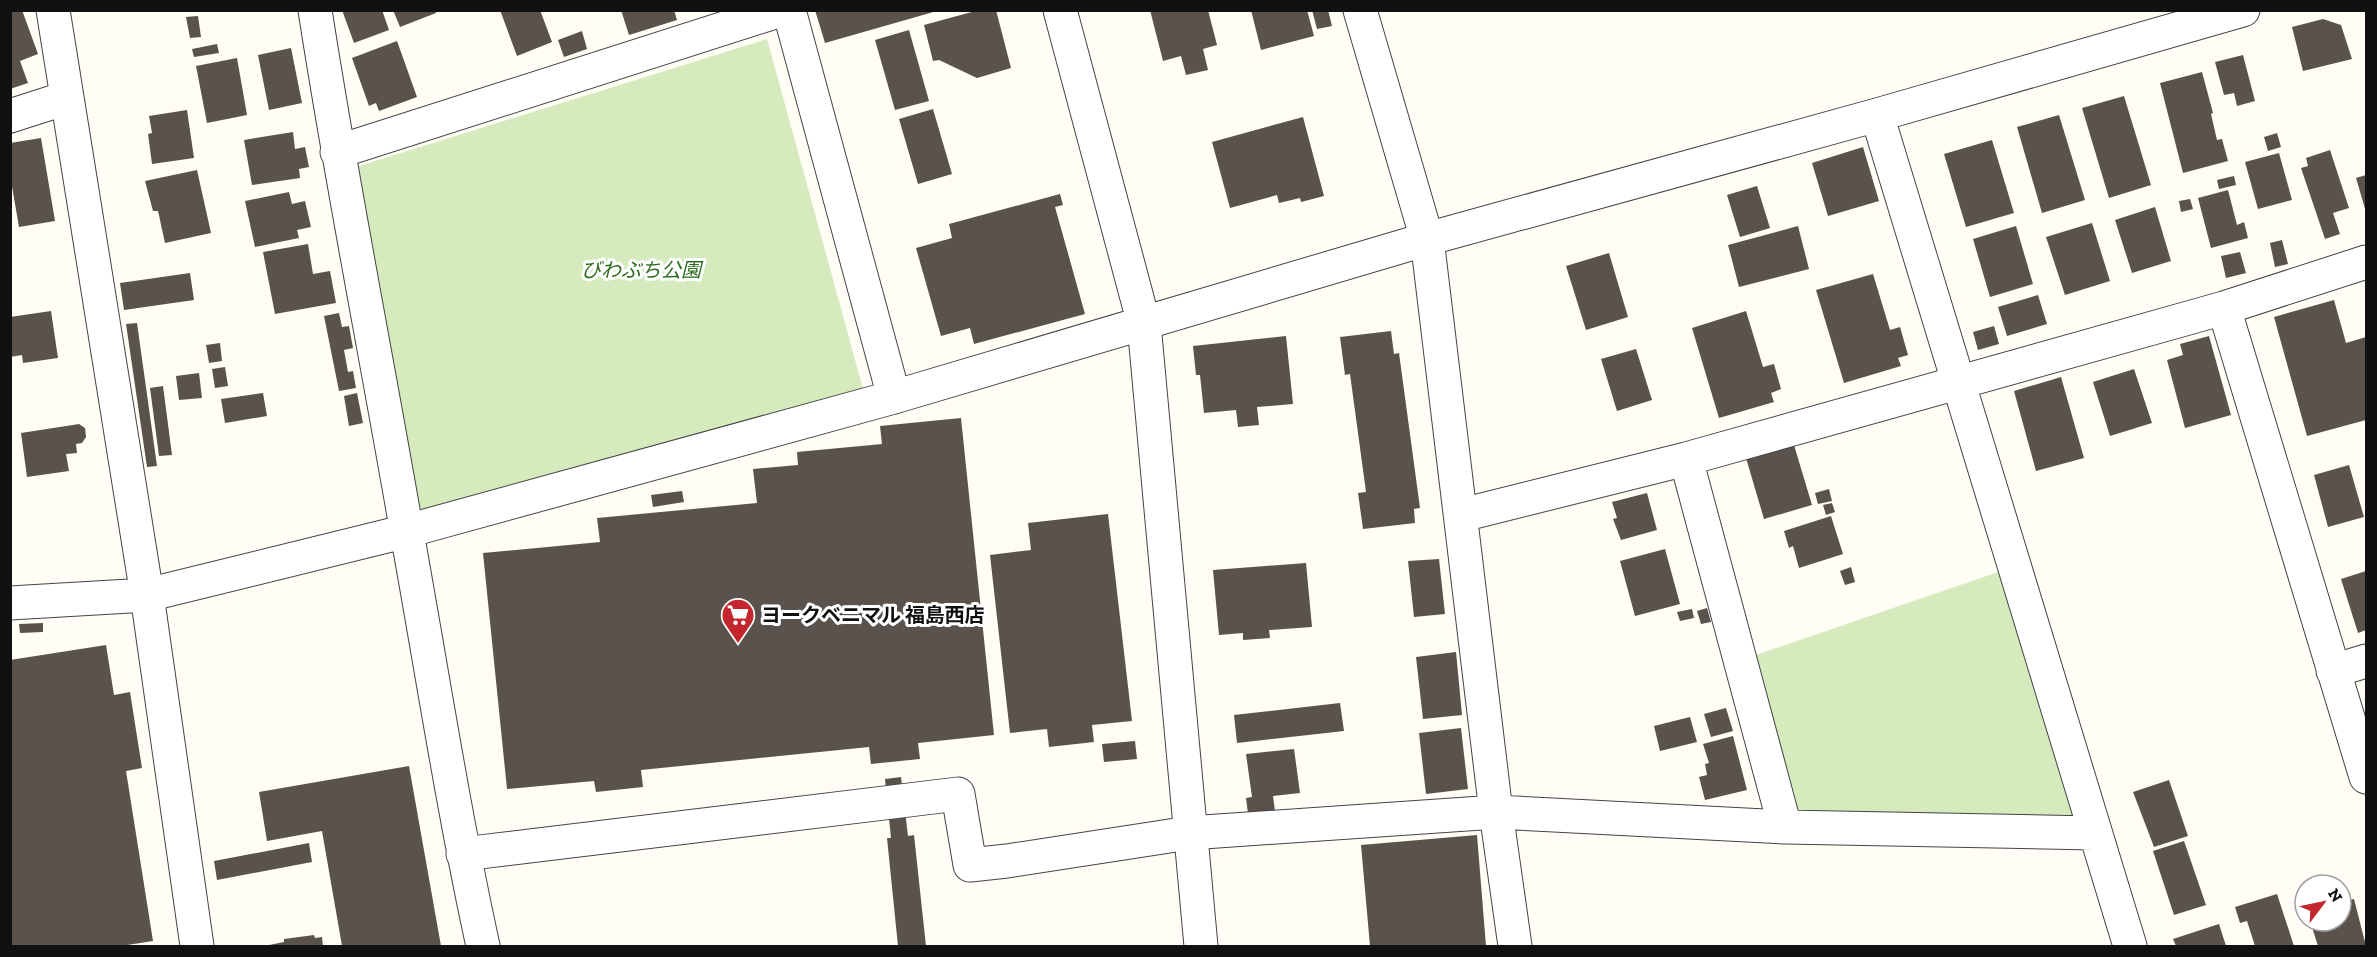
<svg xmlns="http://www.w3.org/2000/svg" width="2377" height="957" font-family="'Zilla Slab','Noto Sans JP',serif">
<style>
.green{fill:#d5ebbd}
.building{fill:#5a524d}
.lines{fill:none;stroke-linecap:round;stroke-linejoin:round}
.street-casing{stroke:#444;stroke-width:35}
.street{stroke:#fff;stroke-width:33}
.labels{text-anchor:middle;stroke-width:6;stroke-linejoin:round;paint-order:stroke}
.park-label{font-size:20px;font-style:italic;fill:#2f6b1f;stroke:#fff}
.poi-label{font-size:20px;font-weight:bold;fill:#111;stroke:#fff;text-anchor:start}
</style>
<rect width="100%" height="100%" fill="#fffdf5"/>
<path class="green" d="M767,39L865,396L410,525L343,171Z
M2004,570L2076,823L1796,813L1756,655Z"/>
<path class="building" d="M10,10H22L38,54L20,61L28,83L10,89Z
M342,10H382L389,30L354,43Z
M393,10H435L436,13L400,27Z
M500,10H540L552,42L517,56Z
M621,10H674L677,20L629,35Z
M815,10H937V11L825,43Z
M979,10H996L1011,68L977,78L939,60L933,61L924,25Z
M1150,10H1208L1217,45L1203,49L1208,70L1186,75L1181,56L1163,61Z
M1251,10H1307L1314,36L1261,50Z
M1312,10H1328L1332,26L1317,29Z
M198,16L201,37L190,38L186,17Z
M2323,19L2341,25L2352,59L2303,71L2292,27Z
M909,30L929,101L895,110L875,40Z
M582,31L587,49L564,57L558,40Z
M397,41L417,97L379,111L376,103L369,106L352,58Z
M217,44L219,53L194,57L192,49Z
M291,48L302,103L269,110L258,55Z
M2243,55L2255,101L2237,106L2234,93L2224,95L2215,62Z
M237,58L247,115L207,123L196,66Z
M2202,72L2213,113L2211,114L2217,140L2222,139L2228,161L2183,173L2160,83Z
M2124,96L2151,185L2109,198L2082,108Z
M933,109L952,174L918,184L899,119Z
M187,110L194,158L152,164L148,134L152,133L149,116Z
M2059,115L2085,200L2042,213L2017,127Z
M1303,117L1324,196L1301,202L1300,198L1279,203L1277,195L1230,208L1212,142Z
M293,132L295,149L305,147L309,167L299,169L300,178L252,185L244,140Z
M2277,133L2281,147L2268,151L2264,137Z
M41,138L55,221L19,227L10,175V143Z
M1992,140L2014,213L1966,227L1944,154Z
M1863,147L1879,201L1828,216L1812,163Z
M2330,150L2349,208L2333,213L2340,234L2325,239L2301,168L2308,166L2306,158Z
M2279,153L2292,200L2258,209L2245,162Z
M197,170L211,233L165,243L158,211H153L145,181Z
M2366,175V212L2356,178Z
M2234,176L2236,185L2219,189L2217,180Z
M1757,186L1770,228L1740,237L1727,195Z
M2228,190L2237,225L2244,222L2248,238L2211,248L2198,198Z
M289,192L292,204L305,201L311,227L297,230L299,238L255,247L245,201Z
M1060,194L1063,205L1055,207L1085,314L974,344L970,328L941,336L916,248L952,238L949,224Z
M2190,199L2193,209L2181,212L2179,201Z
M2155,207L2171,261L2132,273L2115,220Z
M2092,223L2110,281L2065,295L2046,237Z
M1798,226L1809,269L1739,287L1728,245Z
M2016,226L2033,284L1990,297L1973,239Z
M2282,240L2288,264L2275,267L2270,243Z
M308,244L313,274L330,271L336,303L275,314L263,252Z
M2240,252L2246,273L2226,278L2221,256Z
M1609,253L1628,317L1586,330L1566,266Z
M190,273L194,300L124,310L120,283Z
M1873,274L1890,330L1900,327L1908,355L1898,358L1901,366L1844,383L1816,290Z
M2038,295L2047,324L2007,336L1998,307Z
M2334,300L2346,343L2366,337V420L2307,436L2274,317Z
M51,311L58,358L23,363L22,355L10,357V317Z
M1746,311L1763,367L1774,364L1781,389L1771,393L1774,402L1719,418L1692,328Z
M339,313L342,327L349,326L353,348L344,350L348,372L353,371L356,388L339,391L324,316Z
M137,323L157,466L147,467L126,324Z
M1994,326L1999,344L1978,350L1973,332Z
M1391,331L1394,354L1399,353L1420,508L1414,509L1415,523L1363,529L1358,493L1366,492L1350,374L1345,375L1340,337Z
M1286,336L1293,404L1257,407L1259,425L1238,427L1236,410L1204,413L1200,375H1196L1193,346Z
M2209,336L2231,415L2185,428L2167,360L2183,355L2180,344Z
M220,343L222,361L209,363L206,345Z
M1636,349L1652,400L1617,411L1601,359Z
M225,367L228,386L215,388L212,369Z
M2134,369L2152,423L2110,436L2093,382Z
M199,373L202,398L179,400L176,376Z
M2061,377L2084,458L2036,471L2014,391Z
M163,386L172,455L159,456L150,388Z
M263,393L267,416L225,423L221,399Z
M357,393L363,423L349,426L344,396Z
M961,418L994,735L918,743L920,759L871,764L869,747L641,770L643,787L596,792L594,781L507,789L483,553L600,542L597,518L757,503L753,469L798,465L797,452L882,444L880,426Z
M79,424L85,428L86,437L82,443L76,444L77,453L66,454L69,471L27,477L21,433Z
M1794,445L1812,505L1764,519L1746,458Z
M2349,465L2364,517L2328,527L2314,475Z
M1829,489L1832,501L1818,504L1815,493Z
M682,491L684,502L653,507L651,495Z
M1647,493L1657,530L1621,540L1613,519L1617,518L1612,502Z
M1832,503L1835,512L1826,515L1823,505Z
M1108,514L1132,721L1092,725L1094,742L1049,747L1047,729L1010,733L990,555L1031,550L1028,523Z
M1831,516L1843,554L1799,568L1793,546L1789,548L1784,531Z
M1665,549L1680,604L1635,616L1620,561Z
M1439,559L1445,614L1414,617L1408,561Z
M1306,563L1312,627L1269,630L1270,638L1243,640V633L1219,635L1213,570Z
M1851,567L1855,582L1845,585L1840,571Z
M2366,571V630L2358,633L2341,579Z
M1707,608L1711,622L1701,624L1697,611Z
M1692,609L1694,618L1680,621L1677,612Z
M43,623V632L20,633L19,624Z
M106,645L114,695L130,692L142,768L126,771L153,941L121,946H10V660Z
M1456,652L1462,715L1423,719L1416,657Z
M1340,703L1344,731L1237,743L1234,715Z
M1726,708L1733,731L1711,737L1704,714Z
M1690,717L1697,742L1660,751L1654,726Z
M1461,728L1468,789L1426,794L1419,733Z
M1733,736L1747,790L1705,800L1699,777L1707,775L1705,764L1709,763L1703,744Z
M1135,741L1137,759L1104,762L1102,744Z
M1294,749L1300,793L1273,796L1275,811L1248,814L1246,798L1252,797L1246,754Z
M409,766L441,946H342L322,831L267,841L259,792Z
M901,777L908,836L914,835L926,946H898L887,838H891L885,779Z
M2169,780L2188,836L2154,847L2133,792Z
M1477,835L1486,946H1370L1361,845Z
M2184,841L2206,905L2174,915L2153,851Z
M309,843L312,862L217,880L214,861Z
M2277,894L2294,946H2255L2247,921L2240,923L2235,907Z
M2354,899L2366,946H2318L2310,921H2341V902Z
M2219,924L2226,946H2176L2173,939Z
M314,935L315,938L322,937L323,946H264L284,942V939Z"/>
<g class="lines">
<defs>
<path id="street" d="M53,10L147,595L197,946
M315,10C342,185 377,359 407,533C432,671 453,809 483,946
M789,10L894,397
M1060,10L1144,324L1201,946
M1360,10L1427,239L1496,812L1515,946
M1877,115L2130,946
M10,116L66,98
M337,152L781,10
M2224,308L2366,777
M1686,459L1785,827
M1462,515L1686,459L2224,308L2366,262
M10,603L147,595L407,531L894,397L1427,239L1877,115L2243,10
M2333,671L2366,661
M463,854L958,794L970,865L1007,861L1189,833L1496,812L1785,827L2094,833"/>
</defs>
<use href="#street" class="street-casing"/>
<use href="#street" class="street"/>
</g>
<defs>
<symbol id="supermarket-pin" viewBox="-11 -11 22 30"><path d="M0 17L-7.5 6A9.5 9.5 0 1 1 7.5 6Z" fill="#c4262e" stroke="#fff"/><path d="M-6-5.5h2.5l.6 2H6L4.5 2H-2.5L-4.4-4H-6ZM-1.5 3.2a1.3 1.3 0 1 0 .1 0ZM3 3.2a1.3 1.3 0 1 0 .1 0Z" fill="#fff"/></symbol>
</defs>
<g fill-rule="evenodd">
<use href="#supermarket-pin" x="719" y="596" width="38" height="52"/>
</g>
<g class="labels">
<g class="park-label">
<text x="641" y="277">びわぶち公園</text>
</g>
<g class="poi-label">
<text x="761" y="622">ヨークベニマル 福島西店</text>
</g>
</g>
<rect width="2377" height="957" fill="none" stroke="#111111" stroke-width="24"/>
<g transform="translate(2323 903) rotate(58)"><circle r="28" fill="#ffffff" stroke="#a0a0a0" stroke-width="1.5"/>
<path d="M0-4.5L10 22L0 15L-10 22Z" fill="#c4262e"/>
<text y="-9" font-size="16" font-weight="bold" text-anchor="middle" fill="#111111">N</text>
</g>
</svg>
